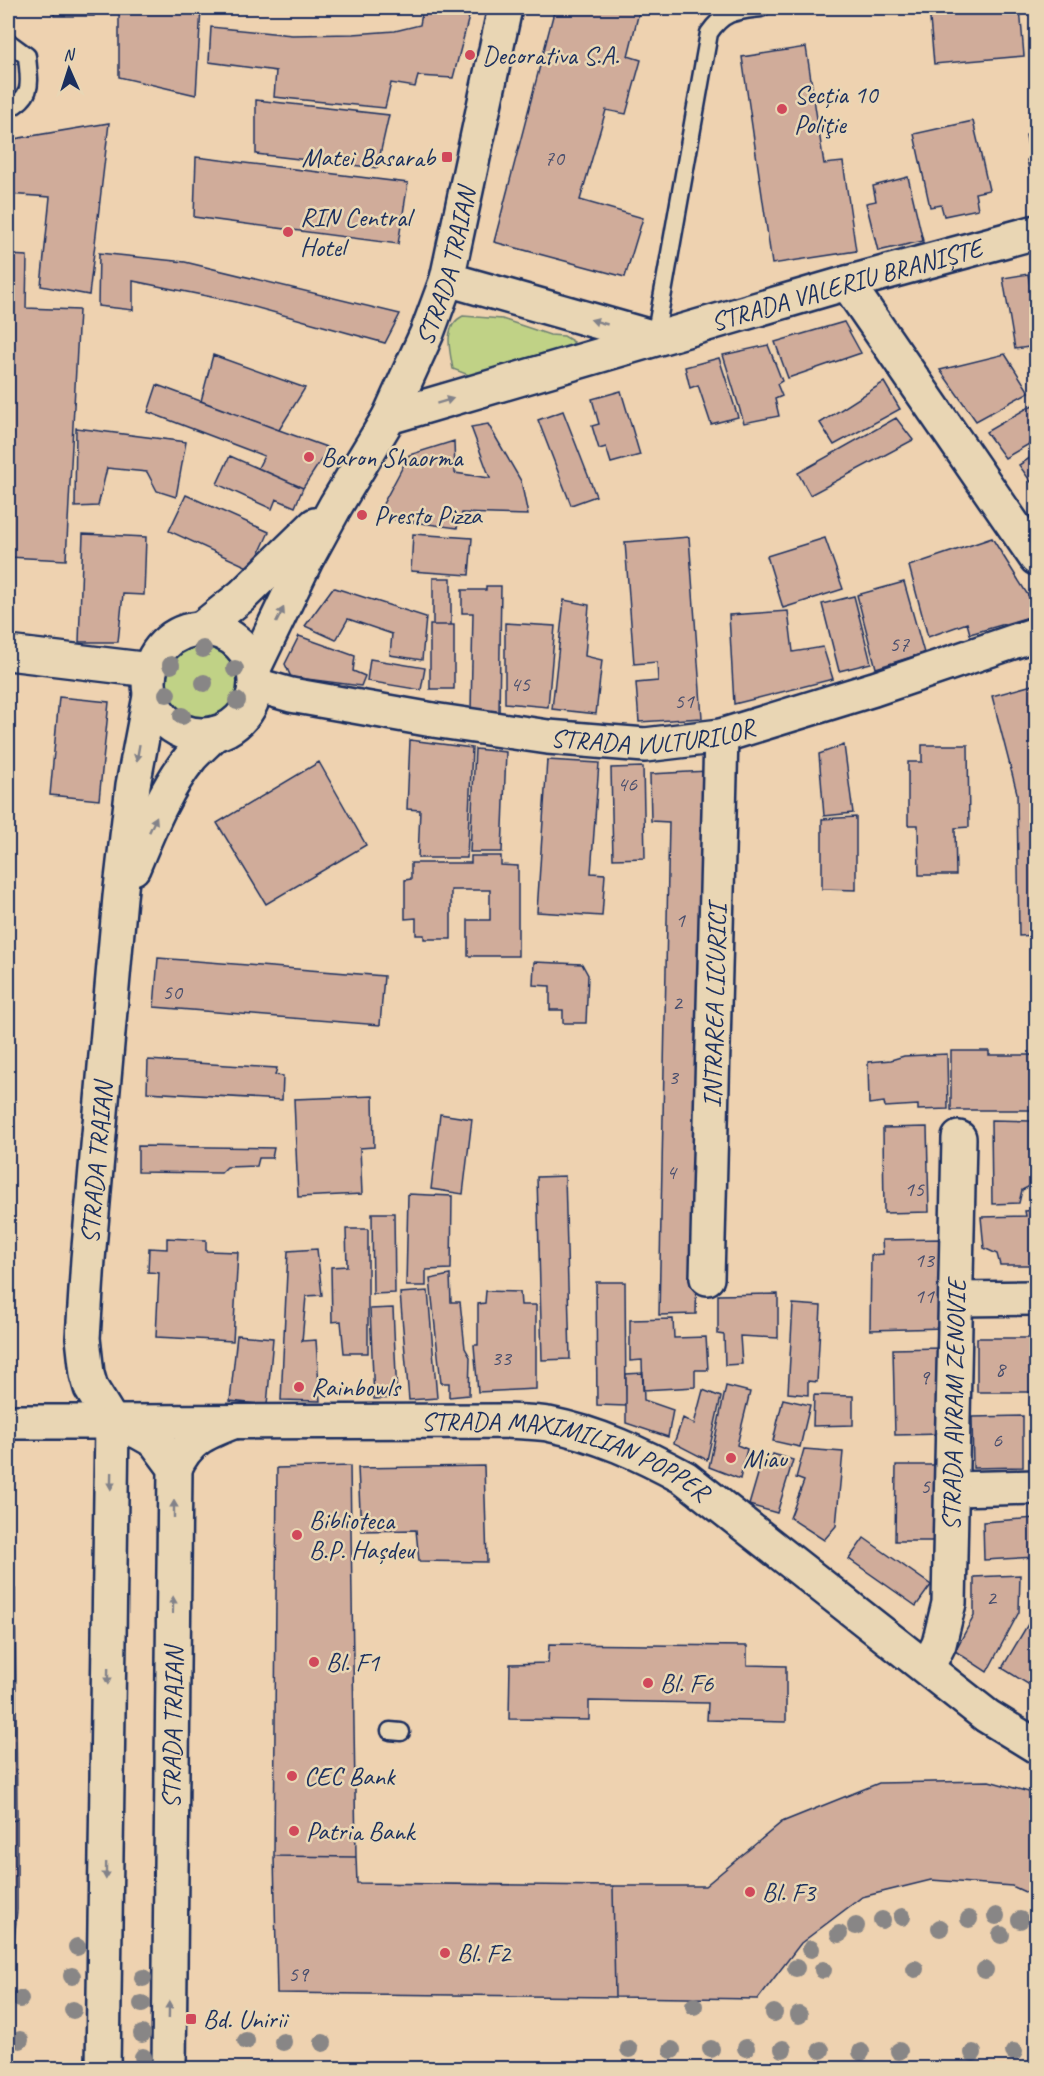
<svg xmlns="http://www.w3.org/2000/svg" width="1044" height="2076" font-family="Caveat,sans-serif">
<style>
.green{fill:#c0d286;stroke:#6e8072;stroke-width:1.5}
.building{fill:#d0ac9a;stroke:#1b2f5e;stroke-width:1.5}
.lines{fill:none;stroke-linecap:round;stroke-linejoin:round}
.service-casing{stroke:#1b2f5e;stroke-width:21}
.minor-casing{stroke:#1b2f5e;stroke-width:38}
.tertiary-casing{stroke:#1b2f5e;stroke-width:38}
.service{stroke:#e9d6b4;stroke-width:16}
.minor{stroke:#e9d6b4;stroke-width:33}
.tertiary{stroke:#e9d6b4;stroke-width:33}
.tree{fill:#888686}
.oneway{fill:#828289}
.poi-dot{fill:#d1495b;stroke:#e9d6b4;stroke-width:2}
.labels{text-anchor:middle;stroke-width:5;stroke-linejoin:round;paint-order:stroke}
.number-label{font-size:22px;fill:#484e6d}
.poi-label{font-size:26px;fill:#1b2f5e;stroke:#e9d6b4;text-anchor:start}
.street-label{font-size:26px;fill:#1b2f5e;stroke:#e9d6b4}
</style>
<rect width="100%" height="100%" fill="#eed2b0"/>
<filter id="ink" filterUnits="userSpaceOnUse"><feTurbulence type="fractalNoise" baseFrequency=".0167" numOctaves="2"/><feDisplacementMap in="SourceGraphic" scale="12" xChannelSelector="R" yChannelSelector="G"/><feConvolveMatrix kernelMatrix="1 2 1 2 8 2 1 2 1" color-interpolation-filters="sRGB"/></filter>
<g filter="url(#ink)">
<path class="green" d="M463,316L502,319L550,335L564,336L574,342L567,350L479,379L453,369C450,352 442,326 463,316Z
M150 682a53 53 0 1 1 106 0a53 53 0 1 1-106 0Z"/>
<path class="building" d="M54,8H94V16H54Z
M119,8H201L196,95L119,77Z
M423,8L471,9L453,78L418,76L415,87L391,83L385,108L274,97L276,71L209,62L211,27L292,35L353,34L395,31L420,25Z
M555,8H640L628,56L641,60L626,114L606,110L580,200L643,218L625,277L494,242Z
M929,8H1020L1024,56L934,64Z
M806,47L824,164L843,162L856,251L772,264L742,57Z
M256,100L389,115L377,168L256,154Z
M973,121L989,190L975,193L978,209L944,216L941,205L930,207L914,134Z
M109,123L89,295L41,286L50,197L8,194V140Z
M1036,133V197L1027,160L1030,158L1026,135Z
M196,157L408,183L398,244L194,217Z
M908,177L923,241L878,251L866,203L876,201L873,186Z
M99,253L185,262L400,314L385,343L236,302L133,281V310L98,306Z
M8,255L27,256L26,308L79,310L66,560L8,557Z
M1028,274L1036,324V346L1015,349L1003,278Z
M844,322L861,353L788,378L775,342Z
M768,345L782,381L777,384L782,396L775,399L779,416L744,423L723,355Z
M1005,354L1029,392L976,421L940,370Z
M213,355L305,388L279,430L201,401Z
M719,358L738,417L711,424L698,385L690,388L685,367Z
M884,382L900,409L834,445L820,423Z
M157,385L279,430L329,448L303,488L258,468L264,456L148,412Z
M621,391L640,455L611,463L606,447L599,449L592,426L599,424L592,399Z
M1036,403V440L1005,458L986,432Z
M563,411L596,496L571,505L538,420Z
M896,418L913,440L810,495L798,473Z
M488,424L521,481L528,515L462,513L457,528L376,517L409,455L454,441L455,473L490,478L471,427Z
M76,428L186,442L176,497L157,491L147,472L107,468L98,506L75,507Z
M1036,454V478L1031,482L1019,465Z
M230,456L303,488L295,507L276,499L272,509L217,484Z
M230,456L303,488L295,507L276,499L272,509L217,484Z
M186,495L269,532L252,569L169,531Z
M83,534L146,537L144,595L123,594L118,642H79Z
M413,534L472,538L469,575L411,571Z
M689,537L702,718L639,722L636,683L658,681L657,662L634,664L625,542Z
M825,538L843,589L783,608L767,556Z
M992,538L1036,608V615L970,634L967,623L928,637L909,566Z
M433,578H451V625H433Z
M904,582L924,653L876,668L857,595Z
M486,586H501L499,712L471,711L473,613H462V590H486Z
M335,588L426,617L422,660L390,655L392,634L348,619L336,640L305,626L332,589Z
M854,596L871,663L839,671L822,604Z
M564,600L589,605L585,656L602,660L596,714L552,709Z
M788,611L793,652L823,647L833,679L734,704L729,615Z
M505,623L555,626L548,707L505,703Z
M430,625H454V689H430Z
M299,636L355,656L353,671L365,676L361,686L291,677L285,664Z
M370,659L425,668L421,690L367,681Z
M1036,684V935L1019,936L1017,793L992,696Z
M59,697L109,702L99,800L50,795Z
M410,740L472,748L467,858H418L420,810L407,809Z
M844,745L853,813L824,816L819,754Z
M922,745H968L969,827L955,828L956,875H919L918,825H908V762H922Z
M475,749L506,752L502,852H470Z
M547,760L599,763L591,873L605,874L602,916L537,912Z
M319,762L366,845L266,904L217,823Z
M643,767L645,858L613,859L611,768Z
M708,771L696,1314L659,1315L669,822L651,821L650,774Z
M856,817V890L822,889V819Z
M471,856H501V865L518,866V956H468V920H490V890H451V939H424V935H416V918L405,919V880L411,879V863H471Z
M158,958L384,976L380,1025L154,1007Z
M534,962L582,964L588,975L586,1023H563V1010H550V986L533,985Z
M951,1051H989V1055H1034V1110H951Z
M947,1054L948,1109L918,1110V1105L885,1107L884,1102L869,1104L868,1062L891,1060L904,1056Z
M148,1060L277,1068L275,1075L283,1076L282,1100L147,1092Z
M373,1096L374,1147L360,1148L362,1194L298,1197L294,1099Z
M440,1114L472,1119L463,1194L431,1189Z
M991,1120L1031,1121L1032,1163H1036V1176L1034,1184L1022,1190L1019,1203L992,1204Z
M927,1127L929,1212L884,1213L883,1128Z
M138,1146L274,1148L272,1158H259L257,1166L227,1167L221,1173L138,1172Z
M565,1176L570,1359L542,1360L537,1177Z
M408,1194L452,1196L451,1269L426,1270V1286H406Z
M1036,1210V1265H1000L997,1254L984,1248L981,1217L1026,1216L1025,1211Z
M372,1213H394L395,1293L373,1294Z
M346,1229H368V1353H344L341,1321L332,1322L331,1267L347,1266Z
M167,1238L206,1240V1251L238,1252L233,1341L156,1337L159,1273L148,1272L149,1248L167,1249Z
M942,1239L944,1328L870,1330L871,1255L883,1254L882,1240Z
M317,1249L322,1295L306,1296L302,1341L316,1340L320,1401L281,1400L288,1251Z
M450,1275L451,1302H460L465,1348L470,1357L469,1395L449,1397V1383H441L430,1279Z
M596,1282H625L626,1406L597,1405Z
M428,1291L437,1398L409,1400L400,1293Z
M486,1291L520,1292L521,1305H536V1389L478,1392L474,1345H478V1304L485,1303Z
M778,1294V1338L740,1336L742,1364L725,1365L724,1335L718,1334V1295Z
M793,1304L821,1306L817,1382L808,1381V1395L788,1393Z
M393,1308L397,1398L374,1399L370,1309Z
M673,1319L674,1338L706,1337L708,1370H695V1387L643,1390L642,1360L630,1361V1320Z
M237,1335L273,1338L267,1405L230,1401Z
M977,1338H1036V1392H977Z
M941,1348L943,1434L895,1435L893,1349Z
M643,1373L644,1400L673,1410L668,1437L626,1423V1374Z
M726,1386L750,1392L737,1445L747,1449L740,1479L709,1467Z
M703,1390L721,1397L707,1460L674,1443L683,1418L694,1424Z
M814,1395L853,1396V1425L813,1426Z
M783,1399L810,1405L800,1447L773,1441Z
M1023,1416V1467L973,1468L972,1417Z
M804,1449L843,1452L836,1526L824,1540L790,1518L804,1481L796,1478Z
M773,1454L793,1460L777,1513L749,1505L761,1464L769,1466Z
M8,1456H12V1503H8Z
M896,1465H938V1541H895Z
M350,1466L356,1857L274,1856L277,1468Z
M484,1466L487,1562L419,1561L416,1530L361,1531L358,1468Z
M1036,1518V1557L984,1560L983,1522Z
M864,1538L931,1585L916,1606L849,1559Z
M1020,1575L1019,1612L987,1672L955,1651L974,1616V1577Z
M8,1589H15L17,1820L8,1821Z
M1031,1619L1036,1622V1689L1002,1668Z
M549,1644L747,1646V1665L786,1666V1722L707,1720L708,1703L589,1701V1720L509,1719L510,1664L548,1663Z
M989,1781L1036,1794V1897L1012,1886L931,1880L862,1897L801,1943L758,1999L615,1997L613,1886H705L782,1822L879,1783Z
M17,1820V1910L13,1952L8,1965V1821Z
M274,1856L356,1857L357,1883L613,1886L615,1997L277,1993Z"/>
<g class="lines">
<defs>
<path id="service" d="M8,42L27,56C29,83 35,95 8,109
M655,338L709,33C724,11 736,11 761,8
M390,1731L401,1732"/>
<g id="minor">
<path d="M447,279L655,338"/>
<path d="M847,283L1036,558"/>
<path id="s1" d="M389,417L847,283L1036,232"/>
<path d="M8,653L150,670"/>
<path id="s2" d="M256,685L291,695L433,720L548,737L645,745L721,736L874,689L1036,634"/>
<path id="s3" d="M707,1278L721,736"/>
<path d="M956,1299L1036,1298"/>
<path id="s4" d="M112,1422L507,1421C521,1422 535,1422 548,1424C598,1434 641,1454 685,1478L987,1716L1036,1746"/>
<path d="M952,1489L1036,1487"/>
<path id="s5" d="M927,1668L939,1644L949,1603L959,1138"/>
</g>
<g id="tertiary">
<path d="M202,628L242,596L315,525"/>
<circle cx="202" cy="682" r="53"/>
<path id="s6" d="M254,668L306,560L336,505L389,417L427,333L447,279L505,8"/>
<path d="M150,696L133,785L120,897L88,1259L83,1338L87,1374L91,1388L112,1422L139,1432L155,1441L175,1468L169,2068"/>
<path d="M133,868C148,832 166,787 191,757C198,749 207,742 214,734"/>
<path d="M8,1422H112"/>
<path d="M175,1468C188,1439 205,1433 233,1422"/>
<path d="M103,2068L112,1422"/>
</g>
</defs>
<use href="#service" class="service-casing"/>
<use href="#minor" class="minor-casing"/>
<use href="#tertiary" class="tertiary-casing"/>
<use href="#service" class="service"/>
<use href="#minor" class="minor"/>
<use href="#tertiary" class="tertiary"/>
</g>
<g class="tree">
<circle cx="203" cy="649" r="9"/>
<circle cx="171" cy="665" r="9"/>
<circle cx="235" cy="669" r="9"/>
<circle cx="204" cy="683" r="9"/>
<circle cx="167" cy="694" r="9"/>
<circle cx="237" cy="701" r="9"/>
<circle cx="182" cy="716" r="9"/>
<circle cx="996" cy="1916" r="9"/>
<circle cx="902" cy="1917" r="9"/>
<circle cx="969" cy="1919" r="9"/>
<circle cx="882" cy="1920" r="9"/>
<circle cx="1020" cy="1920" r="9"/>
<circle cx="856" cy="1926" r="9"/>
<circle cx="940" cy="1928" r="9"/>
<circle cx="839" cy="1934" r="9"/>
<circle cx="1001" cy="1935" r="9"/>
<circle cx="77" cy="1947" r="9"/>
<circle cx="811" cy="1949" r="9"/>
<circle cx="796" cy="1968" r="9"/>
<circle cx="915" cy="1969" r="9"/>
<circle cx="823" cy="1970" r="9"/>
<circle cx="985" cy="1970" r="9"/>
<circle cx="72" cy="1976" r="9"/>
<circle cx="143" cy="1978" r="9"/>
<circle cx="20" cy="1999" r="9"/>
<circle cx="142" cy="2004" r="9"/>
<circle cx="694" cy="2006" r="9"/>
<circle cx="73" cy="2010" r="9"/>
<circle cx="774" cy="2013" r="9"/>
<circle cx="799" cy="2015" r="9"/>
<circle cx="142" cy="2034" r="9"/>
<circle cx="20" cy="2040" r="9"/>
<circle cx="246" cy="2041" r="9"/>
<circle cx="283" cy="2042" r="9"/>
<circle cx="323" cy="2043" r="9"/>
<circle cx="746" cy="2048" r="9"/>
<circle cx="629" cy="2049" r="9"/>
<circle cx="711" cy="2049" r="9"/>
<circle cx="783" cy="2049" r="9"/>
<circle cx="672" cy="2050" r="9"/>
<circle cx="821" cy="2050" r="9"/>
<circle cx="899" cy="2051" r="9"/>
<circle cx="861" cy="2052" r="9"/>
<circle cx="1014" cy="2052" r="9"/>
<circle cx="973" cy="2053" r="9"/>
<circle cx="143" cy="2057" r="9"/>
</g>
<defs><path id="oneway-solid" d="M-6-.8H1V-3.2L6.5 0L1 3.2V.8H-6Z" transform="scale(1.5)"/></defs>
<g class="oneway">
<use href="#oneway-solid" transform="translate(599 322) rotate(-164)"/>
<use href="#oneway-solid" transform="translate(445 401) rotate(-17)"/>
<use href="#oneway-solid" transform="translate(280 615) rotate(-64)"/>
<use href="#oneway-solid" transform="translate(138 753) rotate(100)"/>
<use href="#oneway-solid" transform="translate(153 824) rotate(-65)"/>
<use href="#oneway-solid" transform="translate(111 1481) rotate(91)"/>
<use href="#oneway-solid" transform="translate(174 1509) rotate(-90)"/>
<use href="#oneway-solid" transform="translate(173 1605) rotate(-89)"/>
<use href="#oneway-solid" transform="translate(108 1676) rotate(91)"/>
<use href="#oneway-solid" transform="translate(106 1871) rotate(91)"/>
<use href="#oneway-solid" transform="translate(169 2010) rotate(-89)"/>
</g>
</g>
<g class="poi-dot">
<circle cx="470" cy="55" r="6"/>
<circle cx="782" cy="109" r="6"/>
<rect x="441" y="151" width="12" height="12" rx="3"/>
<circle cx="288" cy="232" r="6"/>
<circle cx="309" cy="457" r="6"/>
<circle cx="362" cy="515" r="6"/>
<circle cx="299" cy="1387" r="6"/>
<circle cx="731" cy="1458" r="6"/>
<circle cx="297" cy="1535" r="6"/>
<circle cx="314" cy="1662" r="6"/>
<circle cx="648" cy="1683" r="6"/>
<circle cx="292" cy="1776" r="6"/>
<circle cx="294" cy="1831" r="6"/>
<circle cx="750" cy="1892" r="6"/>
<circle cx="445" cy="1953" r="6"/>
<rect x="185" y="2013" width="12" height="12" rx="3"/>
</g>
<g class="labels">
<g class="number-label">
<text x="554" y="165">70</text>
<text x="899" y="651">57</text>
<text x="520" y="691">45</text>
<text x="684" y="708">51</text>
<text x="627" y="791">46</text>
<text x="680" y="927">1</text>
<text x="172" y="999">50</text>
<text x="677" y="1010">2</text>
<text x="673" y="1084">3</text>
<text x="671" y="1179">4</text>
<text x="914" y="1196">15</text>
<text x="924" y="1267">13</text>
<text x="924" y="1303">11</text>
<text x="501" y="1365">33</text>
<text x="1000" y="1376">8</text>
<text x="924" y="1384">9</text>
<text x="997" y="1447">6</text>
<text x="925" y="1493">5</text>
<text x="991" y="1605">2</text>
<text x="298" y="1981">59</text>
</g>
<g class="poi-label">
<text x="482" y="64">Decorativa S.A.</text>
<text x="794" y="103">Secția 10<tspan x="794" dy="30">Poliţie</tspan></text>
<text x="435" y="166" text-anchor="end">Matei Basarab</text>
<text x="300" y="226">RIN Central<tspan x="300" dy="30">Hotel</tspan></text>
<text x="321" y="466">Baron Shaorma</text>
<text x="374" y="524">Presto Pizza</text>
<text x="311" y="1396">Rainbowls</text>
<text x="743" y="1467">Miau</text>
<text x="309" y="1529">Biblioteca<tspan x="309" dy="30">B.P. Hașdeu</tspan></text>
<text x="326" y="1671">Bl. F1</text>
<text x="660" y="1692">Bl. F6</text>
<text x="304" y="1785">CEC Bank</text>
<text x="306" y="1840">Patria Bank</text>
<text x="762" y="1901">Bl. F3</text>
<text x="457" y="1962">Bl. F2</text>
<text x="203" y="2028">Bd. Unirii</text>
</g>
<g class="street-label">
<text dy="9" stroke="none"><textPath href="#s6" startOffset="447">STRADA TRAIAN</textPath></text>
<text dy="9" stroke="none"><textPath href="#s1" startOffset="476">STRADA VALERIU BRANIȘTE</textPath></text>
<text dy="9" stroke="none"><textPath href="#s2" startOffset="402">STRADA VULTURILOR</textPath></text>
<text dy="9" stroke="none"><textPath href="#s3" startOffset="272">INTRAREA LICURICI</textPath></text>
<text transform="translate(96 1163) rotate(-85)" y="9">STRADA TRAIAN</text>
<text dy="9" stroke="none"><textPath href="#s5" startOffset="267">STRADA AVRAM ZENOVIE</textPath></text>
<text dy="9" stroke="none"><textPath href="#s4" startOffset="460">STRADA MAXIMILIAN POPPER</textPath></text>
<text transform="translate(172 1728) rotate(-89)" y="9">STRADA TRAIAN</text>
</g>
</g>
<rect width="1044" height="2076" fill="none" stroke="#e9d6b4" stroke-width="30"/>
<rect x="15" y="15" width="1014" height="2046" fill="none" stroke="#1b2f5e" stroke-width="2" filter="url(#ink)"/>
<g transform="translate(69 69) rotate(357)" stroke="#e9d6b4" stroke-width="4.5" paint-order="stroke">
<path d="M0-4.5L10 22L0 15L-10 22Z" fill="#1b2f5e"/>
<text y="-9" font-size="16" font-weight="bold" text-anchor="middle" fill="#1b2f5e">N</text>
</g>
</svg>
